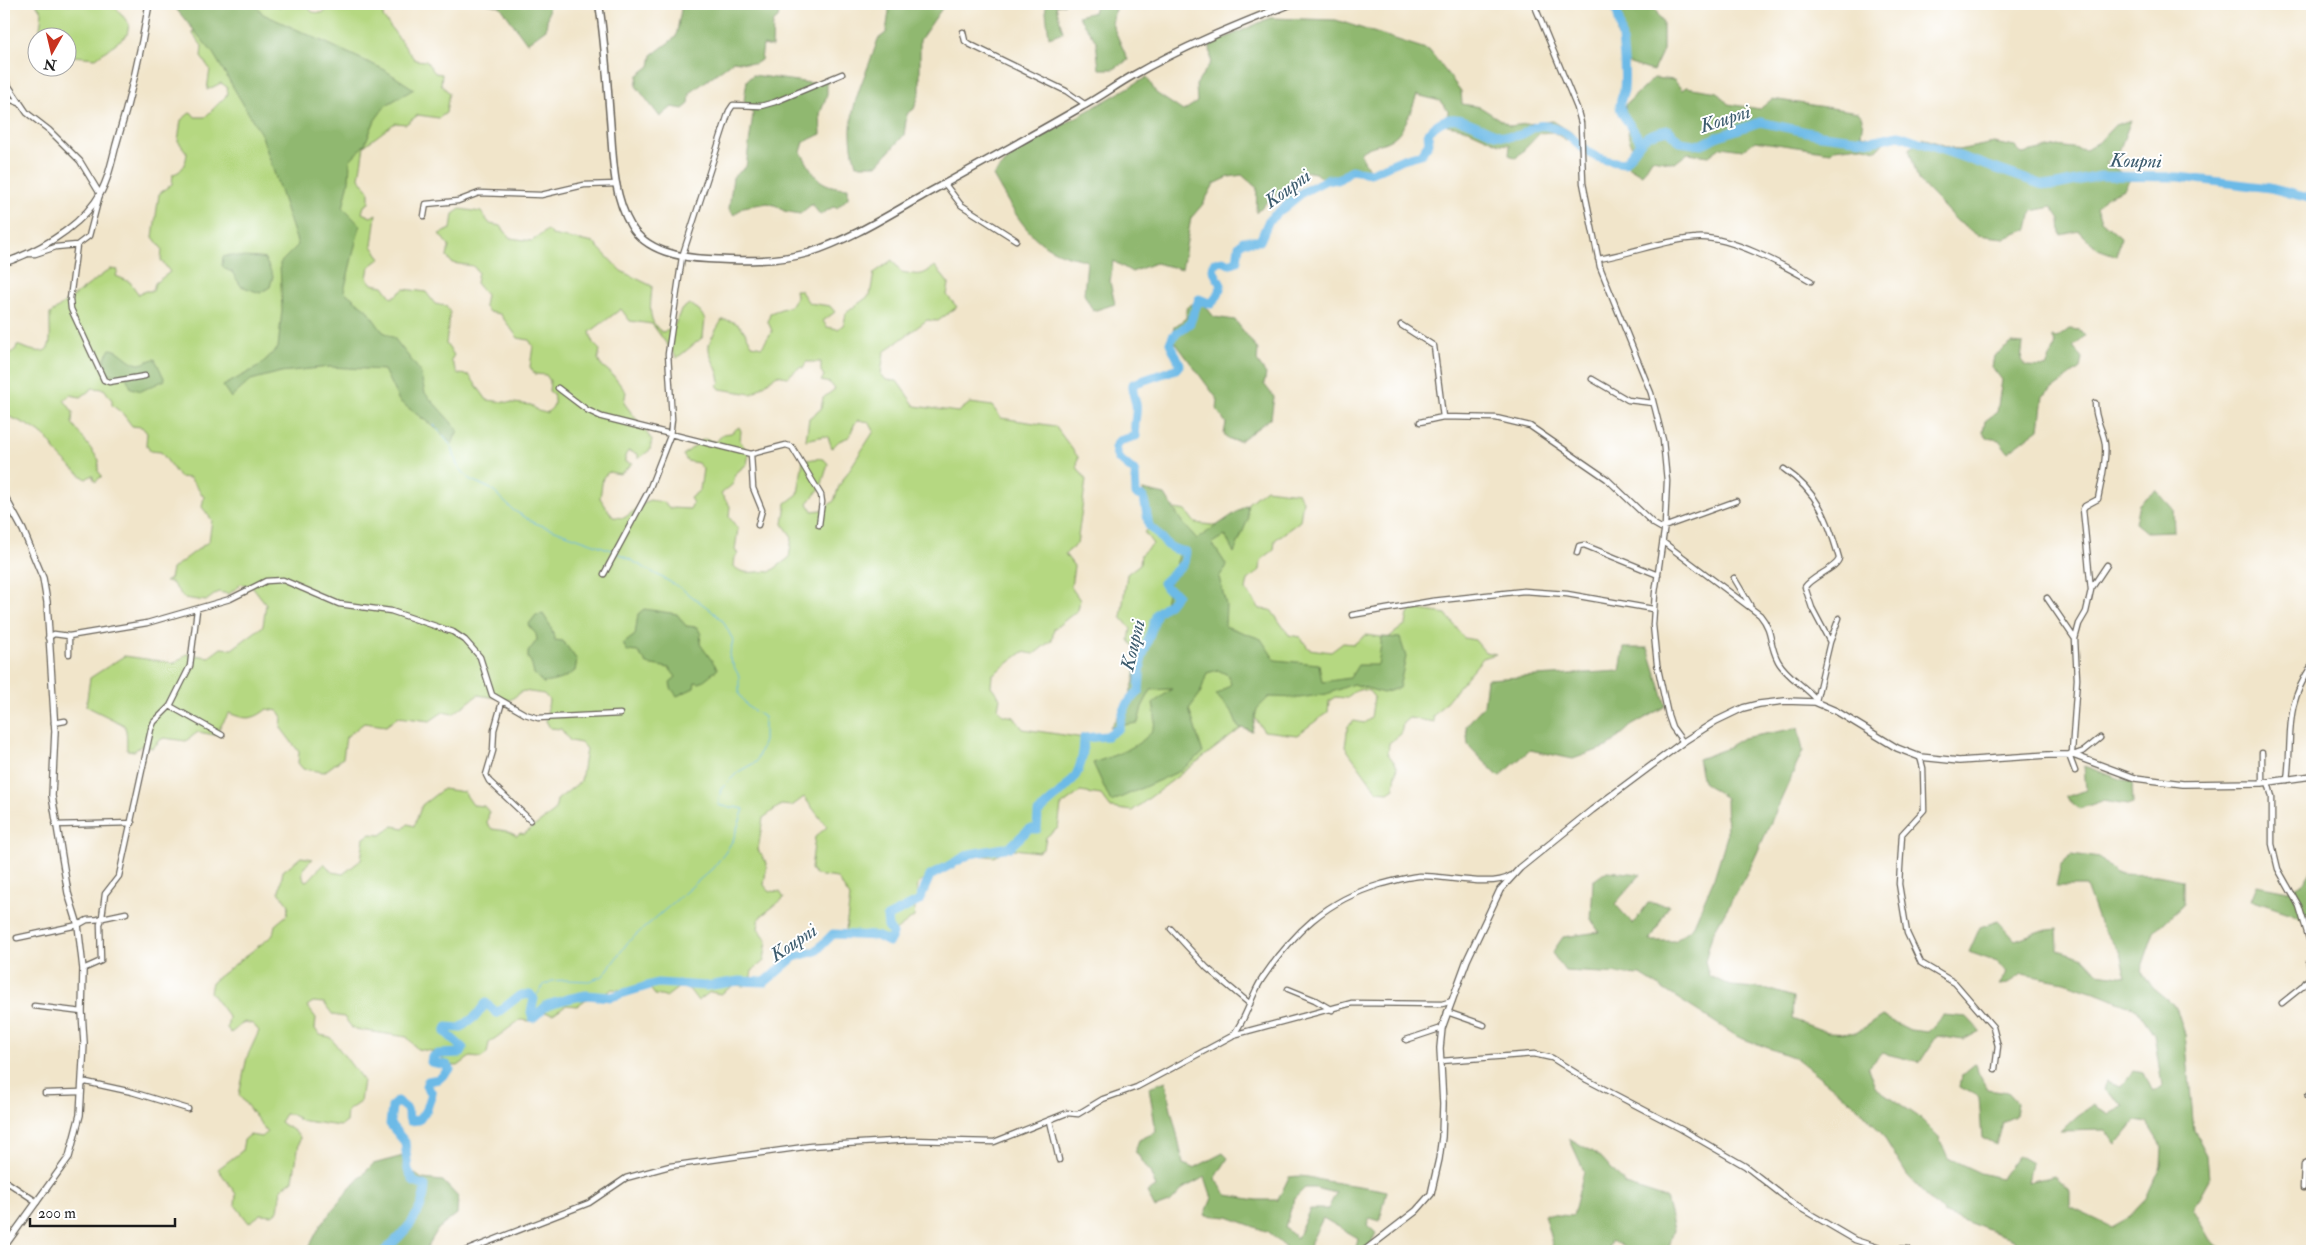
<svg xmlns="http://www.w3.org/2000/svg" width="2316" height="1255" font-family="'IM FELL Double Pica',serif">
<style>
.green{fill:#b5d881;stroke:#687a4e}
.forest{fill:#90b86f;stroke:#566a46;fill-rule:evenodd}
.lines{fill:none;stroke-linecap:round;stroke-linejoin:round}
.stream{stroke:#6cbae7;stroke-width:1}
.river{stroke:#6cbae7;stroke-width:9}
.minor-casing{stroke:#676259;stroke-width:7}
.tertiary-casing{stroke:#676259;stroke-width:8}
.secondary-casing{stroke:#676259;stroke-width:9}
.minor{stroke:#fff;stroke-width:4.5}
.tertiary{stroke:#fff;stroke-width:5.5}
.secondary{stroke:#fff;stroke-width:6}
.labels{text-anchor:middle;stroke-width:4;stroke-linejoin:round;paint-order:stroke}
.water-label{font-size:19px;font-style:italic;fill:#3c5b6d;stroke:#fff}
</style>
<rect width="100%" height="100%" fill="#fff"/>
<filter id="ink" filterUnits="userSpaceOnUse"><feTurbulence type="fractalNoise" baseFrequency=".02" numOctaves="2"/><feDisplacementMap in="SourceGraphic" scale="10" xChannelSelector="R" yChannelSelector="G"/><feConvolveMatrix kernelMatrix="1 2 1 2 8 2 1 2 1" color-interpolation-filters="sRGB"/></filter>
<filter id="wash" filterUnits="userSpaceOnUse"><feTurbulence type="fractalNoise" baseFrequency=".0096" numOctaves="4" result="noise"/><feDisplacementMap in="SourceGraphic" scale="20" xChannelSelector="R" yChannelSelector="G"/><feGaussianBlur stdDeviation="1.12" result="paint"/><feColorMatrix in="noise" values="0 0 0 0 0 0 0 0 0 0 0 0 0 0 0 0 0 1.4 0 .05"/><feComposite in="paint" operator="in"/></filter>
<g filter="url(#wash)">
<rect width="100%" height="100%" fill="#f1e5ca"/>
<path class="green" d="M36,4H104L115,6L129,24L127,35L96,58L73,56L68,52V38L39,37L42,12Z
M177,4H277L279,7L284,4H306L312,12L322,13L335,4H384L383,17L415,60L426,61L435,73L442,74L441,84L449,93L446,113L439,118L418,115L406,124L395,123L364,146L359,178L369,190V203L364,206L362,213L371,217L376,214L372,246L381,258L369,267L367,278L372,284L383,286L392,298L404,289L426,292L435,304L446,306L450,312L446,344L454,355L451,360L458,374L469,375L487,400L531,405L538,411L546,413C555,407 555,404 553,394L549,391L550,381L546,375L535,374L530,367L533,346L529,340L518,338L500,314L489,312L484,306L486,295L476,283L478,272L473,266L452,263L447,257L449,246L439,234L451,229L453,214L460,209L481,212L490,224L501,226L510,238L532,241L547,230L552,235L594,243L621,271L652,286C651,304 646,321 662,332L673,329L681,310L689,304L698,309L705,319L703,337L677,358L652,324L630,321L621,309L590,332L593,343L600,350L598,359L600,364L612,374L626,392L624,403L652,440L650,450L638,459V454L628,451L625,456V462L632,464L620,474L609,472L603,477L600,498L613,517L624,518L649,500L663,502L670,508L690,509L693,503L690,498L700,490L703,469L698,463L687,461L683,455L704,439L716,442L723,434L731,433L739,427L741,431L740,441L749,454L747,464L735,474L733,484L721,494L730,506L729,517L738,529L735,550L738,554L735,557L734,566C743,577 758,570 770,572L789,558L792,537L783,524L786,503L798,494L803,460C812,461 822,454 828,464L821,487L808,503L812,511L822,510L834,501L839,486L874,431L869,422L859,420L855,423L849,437L839,441L832,448L828,437L824,436L806,440L809,418L821,409L823,398L835,389L830,383L821,381L824,376L821,371V362H806L803,368L800,367L787,377L777,375L752,394L720,389L717,385L720,383C720,369 707,356 709,345C711,337 718,327 722,320C741,320 744,331 752,345L762,347L772,331L768,322L770,313L790,306L796,297L795,290H800L809,303L830,306L835,312L823,321L827,327L838,329L844,324L846,313L870,295L874,273L892,260L901,272C919,275 921,277 935,266L949,284L947,295L957,307L938,321L927,320L884,352L881,374L886,380L897,381L915,406L958,412L970,403L992,406L1001,418L1055,426L1078,457L1077,467L1086,480L1077,544L1065,554L1074,566L1071,587L1080,600L1078,610L1054,629L1052,640L1034,654L1023,652L992,675L991,686L1000,698L998,709L1003,715L1014,717L1023,729L1098,740L1129,717L1138,652L1129,640L1131,629L1121,617L1127,574L1140,564L1141,554L1153,544L1144,532L1175,509L1186,511L1195,523L1228,527L1246,514L1248,503L1266,489L1298,493L1303,500L1300,521L1275,540L1274,550L1261,560L1260,570L1248,580L1246,590L1260,609L1271,610L1289,635L1300,637L1309,649L1331,652L1343,643L1354,644L1366,635L1388,638L1406,624L1408,614L1414,609L1446,614L1464,638L1475,640L1485,652L1496,654L1483,658L1433,717L1434,722L1409,718L1403,723L1401,734L1389,743L1388,754L1397,766L1394,788L1388,792L1377,791L1345,747L1348,726L1354,721L1364,723L1371,718L1374,697L1369,691L1358,689L1346,698L1335,697L1329,701L1328,712L1297,735L1264,731L1255,718L1132,811L1111,808L1101,795L1080,792L1061,806L1058,828L1046,837L1044,848L1038,852L1006,848L994,857L972,854L960,863L949,861L918,884L914,917L883,940L850,935L846,929L850,897L837,878L815,875L811,869L815,837L827,827L804,797L792,806L781,805L763,818L758,850L767,863L764,885L769,891L780,892L784,898L760,917L758,928L767,940L764,961L752,971L750,981L744,986L734,985L721,994L710,992L698,1001L689,989L678,988L666,997L655,995L646,983L634,992L612,989L600,998L589,997L577,1006L566,1005L553,1014L543,1012L530,1021L520,1020L489,1043L487,1054L481,1058L470,1057L458,1066L447,1065L438,1052L417,1049L407,1037L353,1029L344,1017L333,1015L324,1003L313,1002L307,1006L316,1018L315,1029L320,1035L330,1037L363,1080L360,1102L347,1111L346,1122L340,1126L298,1120V1118L291,1114H285L280,1122C288,1129 291,1126 300,1137L293,1180L281,1189L278,1211L272,1215L261,1214L249,1223L235,1205L236,1194L218,1169L242,1151L244,1140L250,1135L261,1137L267,1132L239,1095L247,1057L259,1031L253,1024L244,1022L231,1033L227,1028L229,1017L210,992L212,982L273,935L275,925L287,915L289,905L279,892L283,871L301,857L313,859C306,864 299,872 305,881L309,880L324,863L332,872L343,874L361,860L364,838L370,834L381,835L393,826L404,828L408,824L414,826L422,805L443,789L464,792L473,805L484,806L489,812L487,823L492,829L507,831L517,836L520,833L524,834L555,811L557,800L581,781L586,749L581,743L570,741L561,729L550,728L546,721L549,700L544,694L523,691L510,700L478,695L453,714L443,712L430,721L398,717L386,726L364,723L346,737L343,758L324,772L303,769L298,763L299,752L281,728L282,717L278,711L267,709C253,720 246,720 229,713L215,735L198,732L186,741L164,738L156,742L158,743L152,748L141,746L134,751L127,750C126,741 128,733 124,725L86,706L90,678L124,656L175,663L187,654L209,657L221,648L232,649L263,626L266,604L252,586L241,584L229,594L218,592L206,601L184,598L171,582H165L170,579L172,569L209,541L212,520L202,507L204,497L190,478L179,477L161,452L150,451L146,444L147,433L142,427L132,426L123,414L112,405V400L104,389L93,388L81,397L70,395L64,400L73,412L72,423L99,460L98,471L102,476L95,482L92,475L86,479C75,471 66,463 57,453C54,449 52,444 48,440C37,428 22,422 7,416L4,409V358L16,349L17,345C58,362 49,343 50,314L110,269L118,270L116,276L130,282L139,295L145,291H153L155,283L170,272L161,260L162,249L153,237L159,194L172,184L173,174C183,172 186,163 187,153L178,141L181,120L191,112L195,117H205L228,94L227,87L221,83L207,90L210,69L201,57L202,46L193,34L195,23Z"/>
<path class="forest" d="M172,4H255L263,14L383,69L414,89L386,105L375,120L365,144L350,160L349,181L343,208L360,225L344,291L367,310L382,331L394,338L420,371L425,393L458,430L452,444L438,430L399,401L384,370L330,367L281,372L251,380L231,398L223,386L258,367L278,348L282,310L280,263L298,245L262,136L213,53Z
M488,4H549L546,29L527,43L500,6Z
M682,4H784L780,7L778,18L773,22L772,47L763,45L761,60L755,64L733,61L690,93L689,104L683,109L672,107L660,117L636,86L638,75L650,66L652,55L676,37Z
M890,4H945L920,40V92L914,109L907,114L904,135L877,165H856C841,114 863,86 878,39L886,33Z
M1045,4H1065L1056,6L1063,32L1049,37Z
M1097,4H1116L1112,24L1128,60L1114,69H1099L1096,41L1078,16L1094,12Z
M1611,4H1652L1663,23V50L1653,71L1627,63L1617,34L1616,16Z
M1270,18L1336,20L1429,50L1461,91L1462,104L1480,107L1510,126L1553,121L1574,134L1566,140L1553,132L1540,133L1516,158L1509,155L1510,145L1500,144L1464,128L1447,125L1448,111L1440,101L1417,95C1411,110 1405,132 1390,140C1379,146 1369,145 1360,153L1368,168L1329,182L1315,173L1299,170L1292,177L1297,188L1291,201L1274,195L1256,213L1257,188L1242,175L1229,177L1214,184L1203,204L1191,218L1182,269L1155,263L1132,272L1113,261L1110,282L1115,304L1093,311L1084,294L1087,261C1077,258 1066,256 1057,252C1026,239 1009,203 993,176L1017,151L1147,77L1156,93L1183,111L1197,102L1196,85L1211,62L1210,45Z
M753,75L818,84L827,77V95L820,114L821,134L804,142L801,152C815,176 817,187 848,188V198L837,208L833,207L820,215L812,204L800,214L784,211L777,206L768,203L743,207L734,215L729,209L733,177L746,167L753,114L744,101L747,80Z
M1654,78L1674,80L1682,90L1686,87L1718,92L1728,104L1760,109L1772,99L1858,112L1863,118L1861,135L1886,140L1877,150L1860,146L1834,149L1831,152L1755,141L1743,150L1721,147L1709,156L1688,153L1675,163L1652,159L1642,175L1622,163L1633,148L1629,139L1625,105Z
M2131,120L2118,154L2106,163L2131,178L2124,189L2105,197L2096,208L2101,220L2121,237L2117,256L2098,249L2079,231L2061,235L2060,219L2052,207L2032,211L2028,229L2004,238L1977,235L1957,221L1918,180L1909,149L1923,138L1958,150L1994,143L2015,147L2023,154L2058,146L2086,150L2099,142L2115,125Z
M231,255C242,259 253,256 265,259L273,276L270,287L260,293L241,286L232,272L225,269L222,265L223,257Z
M1194,303L1204,304L1214,317L1235,320L1258,350L1257,361L1266,374L1264,384L1274,397L1271,418L1240,441L1229,440L1224,434L1226,423L1217,410L1218,400L1172,338L1174,327L1186,318L1187,307Z
M2069,329L2080,330L2085,336L2073,346L2082,358L2080,369L2043,396L2039,429L2008,452L1999,440L1988,438L1983,432L1985,421L1997,412L2002,380L1992,367L1994,356L2012,343L2023,344L2021,360L2026,366L2046,367L2056,344L2052,337L2057,338Z
M110,349C121,349 128,363 139,364C144,364 150,359 155,359L165,380L141,391L131,388L126,377L111,374L107,375C101,366 104,358 110,349Z
M1143,490L1165,495L1182,522L1197,539L1247,505L1248,519L1234,553L1225,535L1212,543L1227,566L1219,577L1226,605L1225,626L1261,639L1275,660L1319,664L1322,682L1350,678L1358,665H1378L1382,637L1400,638L1406,657L1399,688L1383,693L1353,684L1327,694L1299,698L1269,697L1257,709L1252,731L1238,727L1232,712L1216,695L1231,684L1228,675L1218,670L1207,673L1200,694L1189,709L1203,753L1180,771L1111,802L1093,763C1112,756 1150,745 1155,723C1156,717 1154,709 1153,703L1172,689L1151,690L1142,707L1138,723L1110,727L1126,705L1152,628L1165,605L1168,586L1179,556L1149,523Z
M2156,490L2173,509L2174,531L2146,532L2135,523L2139,504Z
M644,609L677,614L686,626L697,627L701,634L700,644L718,669L700,683L695,682L694,688L677,696L671,688L670,682L676,677L669,668L647,664L638,652L627,651L623,644L635,635L638,614Z
M543,614L550,625L555,640L563,641L577,660L575,671C564,679 557,681 543,683L534,674L531,662L528,658V652L537,640L536,634L528,625L536,615Z
M1624,648H1648L1666,706L1631,726L1609,746L1573,759L1530,750L1499,777L1468,745L1466,726L1484,705L1487,679L1620,671Z
M1798,728L1803,751L1752,864L1712,935L1705,961L1709,976L1731,986L1767,989L1793,997L1792,1019L1827,1032L1856,1033L1882,1016L1910,1030L1928,1032L1943,1015L1967,1017L1980,1031L1963,1040L1937,1036L1920,1062L1882,1053L1868,1068L1875,1087L1919,1117L1939,1137L1948,1158L1980,1173L2001,1178L2018,1155L2032,1163L2028,1182L2054,1176L2070,1190V1207L2112,1227L2128,1218L2146,1199L2161,1166L2162,1147L2147,1123L2136,1121L2116,1145L2105,1130L2061,1131L2077,1116L2093,1105L2110,1114L2125,1106L2104,1090L2106,1081L2121,1086L2133,1071L2144,1073L2153,1092L2162,1086L2154,1034L2137,1009L2106,996L2064,982L2022,974L2008,984L1999,985L2008,972L1997,962L1969,952L1980,927L1998,921L2015,940L2040,931L2057,929L2058,950L2084,958L2098,973L2126,977L2120,953L2099,923L2086,886H2056L2061,864L2072,854L2100,858L2116,874L2157,875L2183,880V905L2154,932L2141,970L2153,988L2176,1007L2185,1034L2194,1130L2207,1155L2209,1179L2193,1208L2211,1240L2224,1251H2023L2013,1239L1943,1213L1907,1175L1882,1134L1860,1109L1796,1058L1738,1037L1641,975L1565,971L1552,953L1563,937L1599,932L1591,919L1593,881L1607,871L1641,874L1615,904L1633,924L1648,903L1669,905L1650,941H1675L1693,927L1714,878L1727,836L1726,798L1703,782L1698,759L1723,750L1743,738Z
M2084,766L2132,783L2133,803L2127,805L2102,801L2079,809L2066,797L2086,790Z
M2312,869V926L2292,914L2251,900L2257,885L2288,891L2303,883Z
M1976,1063L1978,1072L1987,1089L2008,1092L2017,1102L2015,1116L2002,1122L1996,1145L1982,1138L1979,1097L1960,1087L1962,1075Z
M1166,1081C1169,1109 1179,1136 1183,1164L1194,1168L1223,1153L1228,1158L1215,1179L1227,1195L1256,1200H1278L1289,1177C1309,1174 1314,1180 1332,1182C1351,1185 1368,1187 1387,1191L1380,1221L1370,1218L1367,1225L1376,1233L1367,1251L1356,1247L1358,1238L1323,1218L1309,1246L1314,1251H1290L1268,1232L1228,1217L1205,1215L1212,1198L1205,1177L1184,1188L1171,1202L1155,1208L1147,1192L1156,1187L1150,1172L1135,1151L1139,1140L1156,1132L1149,1087ZM1305,1188H1315L1336,1193L1328,1209H1310L1297,1238L1285,1228L1294,1199Z
M1569,1138L1601,1157L1626,1185L1666,1198L1674,1229L1668,1251H1628L1629,1250L1611,1240L1607,1251H1554L1544,1214L1573,1216L1584,1171Z
M407,1155V1168L422,1179L443,1181L458,1197L457,1214L438,1229L425,1251H307L320,1226L350,1188L373,1164Z"/>
<g class="lines">
<path class="stream" d="M434,425L452,447L457,465L469,479L491,489L513,510L535,523L614,551
M534,999L544,985L552,981L566,980L589,981L603,976L628,942L712,869L725,853L733,840L744,809C735,806 727,808 718,805L721,789L738,772L756,762L764,741V717L748,707L739,694V676L729,657L733,640L723,621L708,608L679,587L618,553"/>
<path class="river" d="M1615,4C1622,27 1626,65 1624,90C1623,95 1620,100 1620,105C1620,117 1636,129 1640,142
M384,1251C404,1233 424,1214 425,1186L414,1182L408,1170L405,1142L390,1124L392,1107L397,1101L407,1109L410,1121L419,1120L427,1109L432,1093L426,1086L428,1081L439,1079L450,1069L447,1065L431,1062L432,1057L438,1054L461,1053L463,1048L445,1032L447,1027L460,1028L476,1016L486,1003L497,1013L519,996L530,994L534,999L531,1012L533,1018L547,1005L567,999L586,995L611,997L657,983L706,986L739,981L765,982L794,957L816,951L833,934L877,936L889,942L893,934L888,927L887,917L919,901L930,876L970,854L1010,847L1029,829H1037L1038,813C1066,785 1083,783 1084,738L1107,736L1119,728C1122,712 1127,701 1139,691L1141,661L1157,613L1171,602L1177,594L1166,588L1163,583L1184,563L1186,552C1162,548 1166,539 1149,526L1144,498L1136,494L1135,472L1118,458L1115,448L1119,441L1136,436C1132,424 1138,415 1136,404C1134,396 1132,393 1133,384L1176,369L1180,364L1170,343L1173,336L1190,323L1199,299L1211,304L1218,295L1221,285L1213,270L1214,263L1223,261L1229,264L1237,261L1239,246L1243,241H1260L1269,220L1303,192L1328,179L1338,180L1351,170L1371,173L1403,159L1421,154L1429,143L1428,133C1458,97 1482,141 1515,136C1532,134 1531,120 1554,128C1572,134 1577,145 1591,154C1601,160 1613,162 1624,163C1643,144 1637,135 1668,130L1680,142L1701,145L1716,137L1760,122L1821,135L1872,141L1899,135L2040,184L2052,186L2100,176L2179,177L2270,188L2312,199"/>
</g>
</g>
<g filter="url(#ink)">
<g class="lines">
<defs>
<path id="minor" d="M840,4L842,6
M1534,4L1577,108L1581,123L1583,183L1600,267L1651,393L1663,440L1667,481L1665,525L1655,593L1653,625L1657,664L1668,715L1672,727L1683,742
M963,32L965,41L969,44L1066,91L1086,105
M4,79L27,113L49,130L80,161L100,194L89,236L77,245L56,247L35,254H29
M4,97L19,103
M945,184L961,205L1016,240
M424,216L426,204L458,201L479,193L541,195L584,185L617,184
M77,245L70,299L71,309L104,380L109,382L145,376
M1598,259C1631,254 1663,240 1696,238C1729,235 1783,265 1811,281
M1401,325L1434,346L1443,417
M1592,379L1628,400L1653,403
M558,388L587,410L602,417L751,454L753,488L762,510L758,525
M1420,422L1443,417L1496,418L1530,426L1607,479L1654,524L1661,528L1736,501
M751,454L786,445L792,447L821,495L822,502L819,525
M1784,469C1818,492 1828,519 1839,558C1838,568 1812,576 1805,587L1812,608L1830,642
M1663,542L1760,615C1774,632 1768,642 1778,661C1786,676 1805,686 1816,699
M1577,553L1579,546L1584,545L1658,575
M604,574L649,490L670,436L672,419L668,354L682,257L729,111L733,105L761,106L775,102L842,74
M1734,578L1750,605
M2091,589L2107,565
M2047,598L2075,639
M197,610L190,666L170,706L222,735
M1352,615L1432,601L1524,591L1567,594L1653,609
M69,636V654
M48,638L54,634L69,636L147,623L230,599L266,581L283,580L339,604L391,611L453,632L465,640L480,657L492,695L525,714L538,718L620,714
M1816,701L1830,642L1839,618
M502,702L494,730L493,751L486,775L489,781L530,820
M54,723L65,721
M2262,753V783
M2073,755L2084,751L2100,738
M1920,757L1923,768L1924,810L1902,834L1899,884L1907,933L1921,963L1955,983L1993,1027L1998,1046L1995,1069
M2075,771L2069,755L2072,752L2077,679L2075,639L2079,624L2086,612L2091,590L2083,509L2085,506L2098,499C2101,482 2107,461 2105,444C2103,428 2095,422 2095,403
M2287,780C2293,733 2283,709 2312,665
M2268,782L2272,797V844L2278,869L2299,906L2312,949
M55,825L132,823
M102,917L105,894L119,876L151,729L154,722L170,706
M1171,929L1207,968L1250,1004
M17,938L78,925L87,920L102,919H98L126,913
M2312,954L2309,962L2312,992
M83,969L101,961L100,924L102,919
M1288,989L1315,1000L1332,1010
M2282,1003L2302,987L2310,977
M34,1006L82,1012
M1447,1012L1484,1025
M1233,1035L1352,1003L1442,1004L1452,1001
M1406,1040L1442,1028
M1441,1061L1534,1054L1552,1058L1587,1080L1681,1129L1745,1166L1795,1205L1855,1240L1880,1248L1908,1249
M82,1084L86,1082L132,1092L188,1109
M45,1093L81,1092
M2308,1096L2312,1091
M1050,1121L1059,1160
M4,1180L37,1202
M2303,1188L2304,1164L2312,1160
M465,1251L589,1203L626,1178L670,1166L811,1146L910,1140L994,1142L1067,1113L1078,1114L1103,1099L1137,1087L1232,1036C1247,1019 1250,997 1262,979C1294,932 1326,900 1382,884C1394,881 1407,877 1419,876C1441,875 1493,888 1510,876"/>
<path id="tertiary" d="M4,263C36,252 74,231 95,202C107,185 111,165 116,145C130,99 141,51 149,4
M4,495L23,530L35,559L43,578L47,602L55,731L52,796L68,893L78,925L83,969L82,1012L84,1043L80,1115L69,1157L4,1247
M1364,1251L1416,1211L1431,1194L1439,1159L1442,1137L1443,1104L1440,1048L1442,1028L1467,960L1500,890L1520,868L1592,810L1683,742L1716,721L1743,708L1759,704L1785,701L1815,702L1836,711L1897,748L1920,757L1959,761L2048,755H2073L2135,778L2183,784L2262,783L2312,776"/>
<path id="secondary" d="M599,4C605,42 607,80 610,118C613,154 612,194 631,226C646,251 681,258 708,259C741,261 776,262 808,253C849,240 887,216 924,195C977,166 1031,136 1083,106C1100,97 1116,85 1132,76C1182,47 1237,25 1290,4"/>
</defs>
<use href="#minor" class="minor-casing"/>
<use href="#tertiary" class="tertiary-casing"/>
<use href="#secondary" class="secondary-casing"/>
<use href="#minor" class="minor"/>
<use href="#tertiary" class="tertiary"/>
<use href="#secondary" class="secondary"/>
</g>
</g>
<g class="labels">
<g class="water-label">
<text transform="translate(1725 118) rotate(-18)" y="7">Koupni</text>
<text transform="translate(2136 160) rotate(1)" y="7">Koupni</text>
<text transform="translate(1287 188) rotate(-36)" y="7">Koupni</text>
<text transform="translate(1132 645) rotate(-77)" y="7">Koupni</text>
<text transform="translate(793 942) rotate(-34)" y="7">Koupni</text>
</g>
</g>
<rect width="2316" height="1255" fill="none" stroke="#fff" stroke-width="20"/>
<g transform="translate(52 52) rotate(188)"><circle r="24" fill="#ffffff" stroke="#a4a4a4"/>
<path d="M0-4L9 19L0 12L-9 19Z" fill="#c8321e"/>
<text y="-8" font-size="14" font-weight="bold" text-anchor="middle" fill="#1c1c1c">N</text>
</g>
<path d="M30 1218v8h145v-8" fill="none" stroke="#1c1c1c" stroke-width="2.5"/>
<text x="38" y="1218" font-size="15" fill="#1c1c1c" stroke="#ffffff" stroke-width="4" paint-order="stroke">200 m</text>
</svg>
